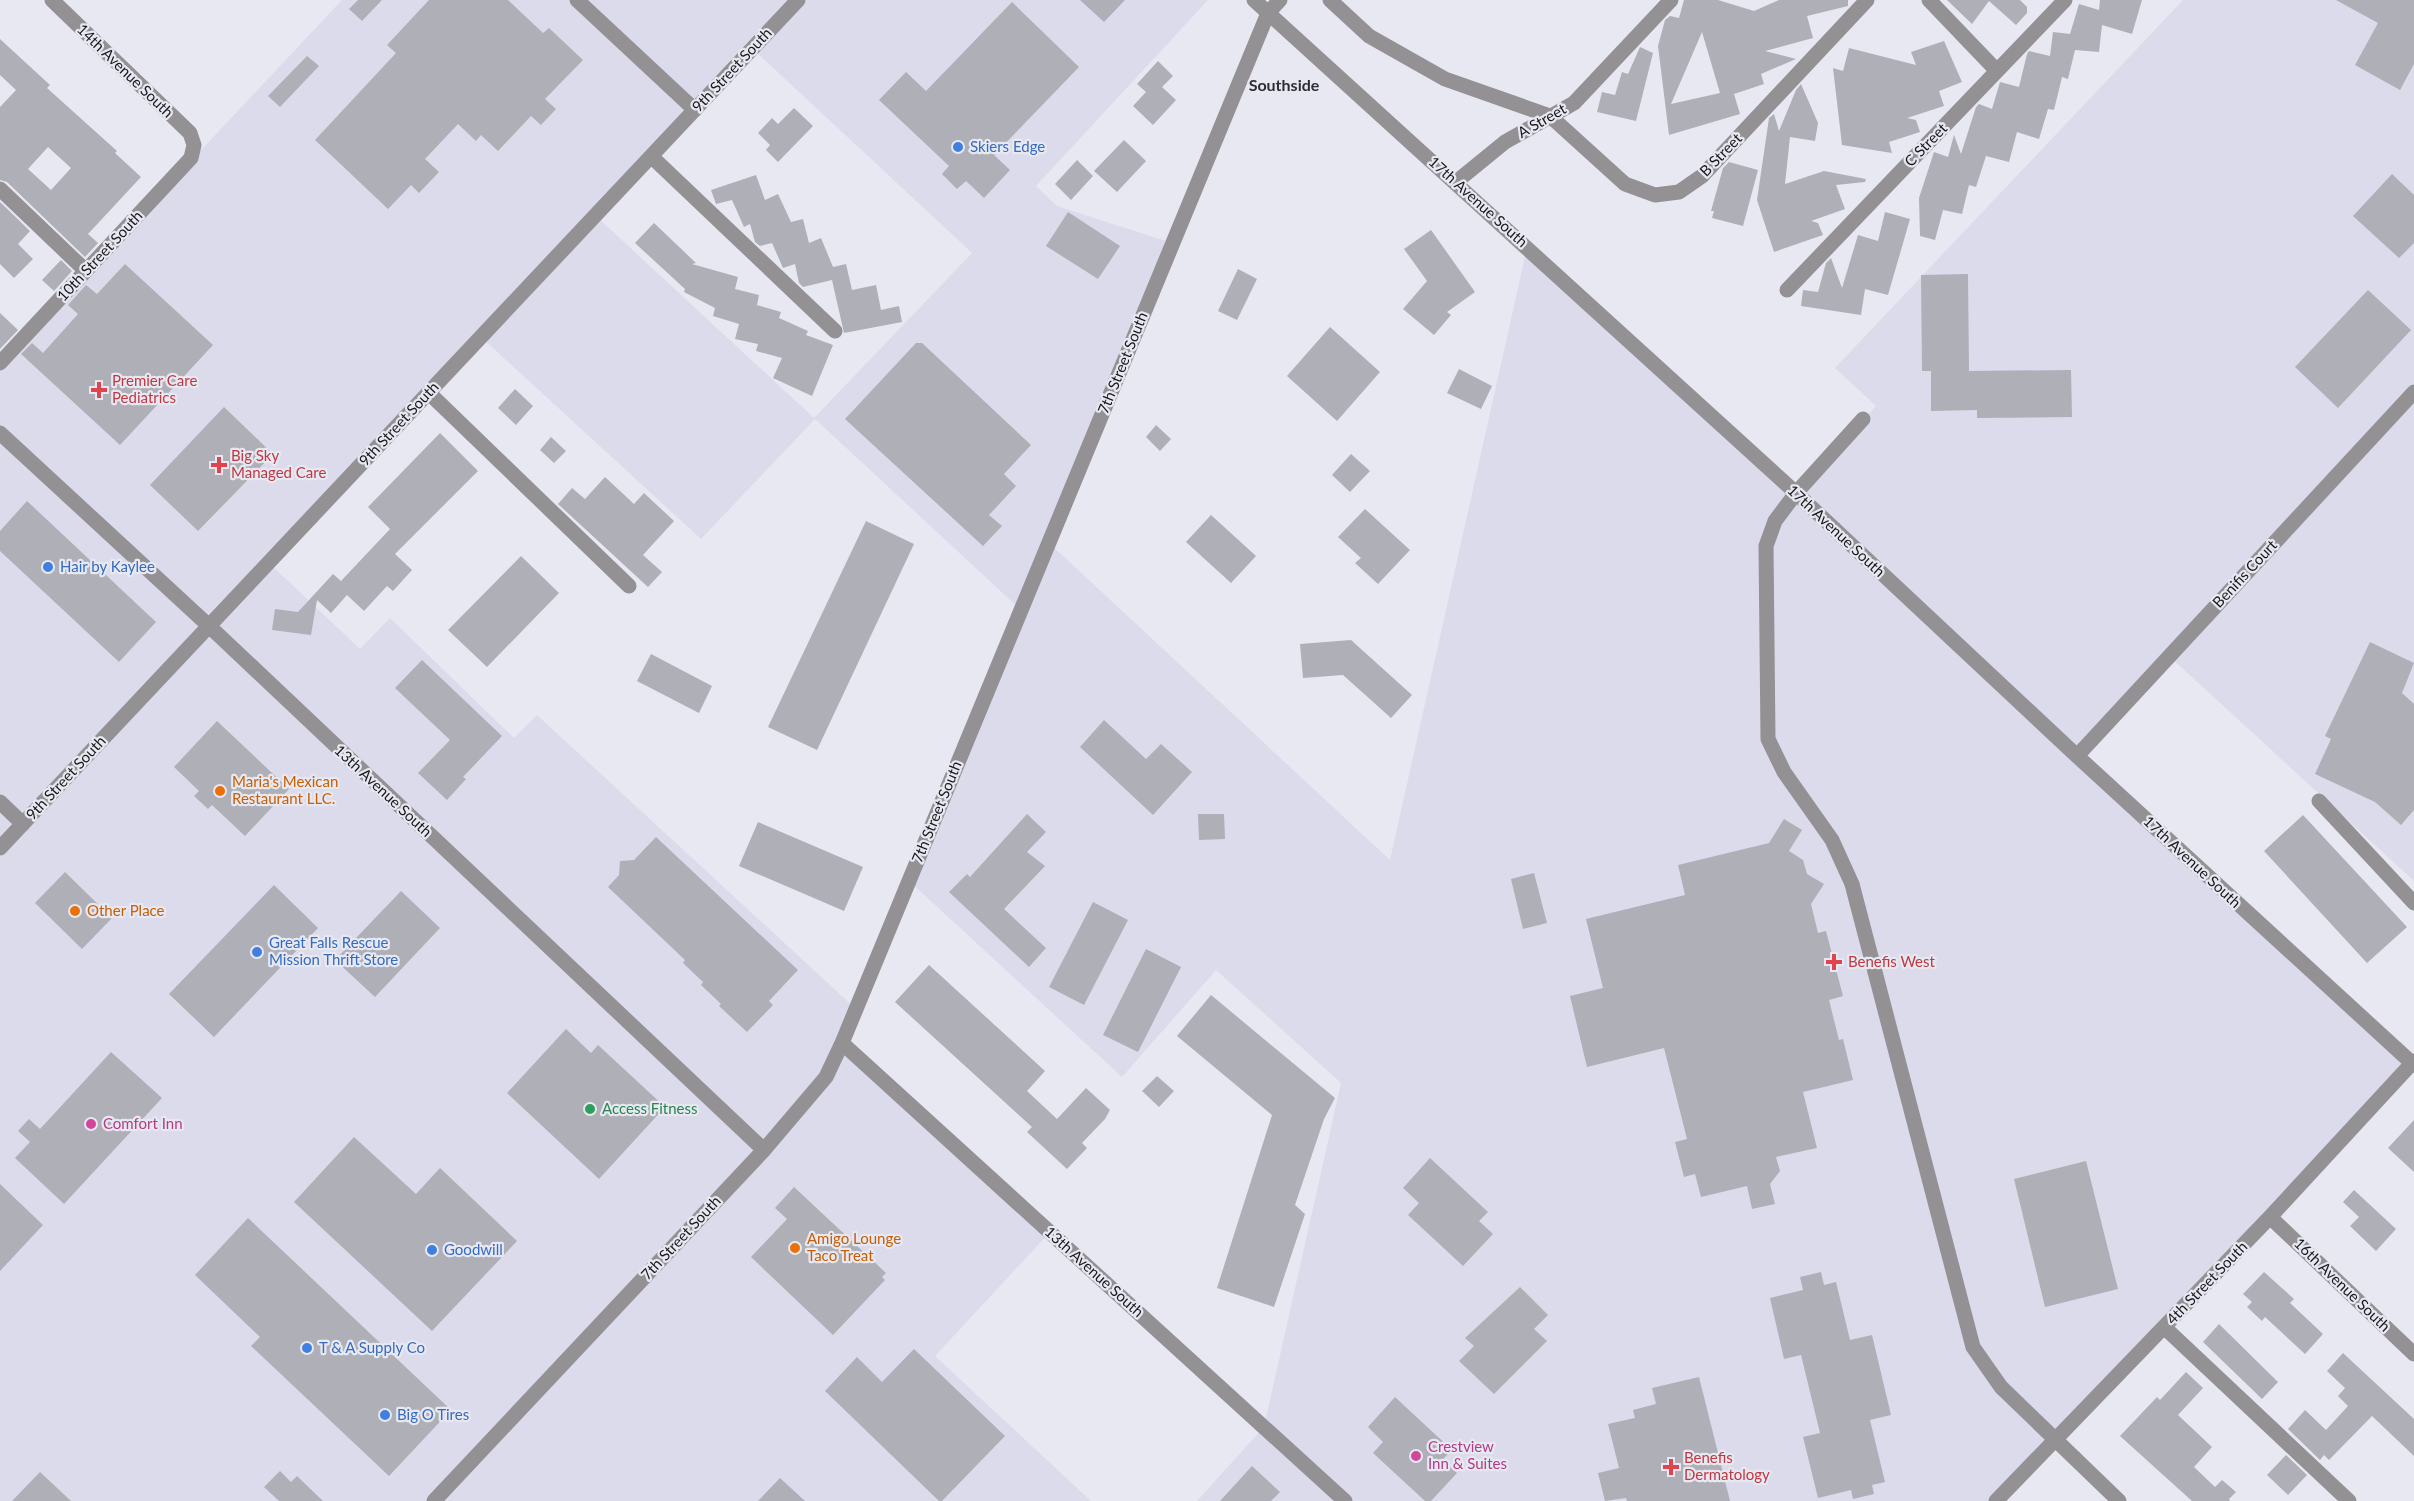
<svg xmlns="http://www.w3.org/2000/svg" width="2414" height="1501" font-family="Lato,sans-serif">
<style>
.built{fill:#dbdbeb;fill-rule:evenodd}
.building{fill:#afafb8;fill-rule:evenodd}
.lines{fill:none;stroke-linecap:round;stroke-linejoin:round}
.minor{stroke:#939194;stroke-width:15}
.shop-dot{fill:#3f7fe0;stroke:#e8e8f2;stroke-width:2}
.health-dot{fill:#e0444e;stroke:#e8e8f2;stroke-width:2}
.food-dot{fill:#e8710a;stroke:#e8e8f2;stroke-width:2}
.leisure-dot{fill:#2e9e5b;stroke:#e8e8f2;stroke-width:2}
.hotel-dot{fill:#d1479c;stroke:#e8e8f2;stroke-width:2}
.labels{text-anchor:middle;stroke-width:4.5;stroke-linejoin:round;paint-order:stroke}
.street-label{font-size:15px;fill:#19191c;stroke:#e8e8f2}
.shop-label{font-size:15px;fill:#366cbe;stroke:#e8e8f2;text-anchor:start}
.health-label{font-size:15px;fill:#be3a42;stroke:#e8e8f2;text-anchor:start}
.food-label{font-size:15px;fill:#c56008;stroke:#e8e8f2;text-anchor:start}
.leisure-label{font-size:15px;fill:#27864d;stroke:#e8e8f2;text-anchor:start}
.hotel-label{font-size:15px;fill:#b23c85;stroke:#e8e8f2;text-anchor:start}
.neighbourhood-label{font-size:16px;font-weight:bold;fill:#2d2d33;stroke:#e8e8f2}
</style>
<rect width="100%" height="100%" fill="#e8e8f2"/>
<path class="built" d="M342,0H1208L1036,186L1057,206L1172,243L1049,543L1390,860L1527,248L1796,493L1876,406L1835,368L2183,0H2414V881L2169,656L2077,756L2412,1064L1996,1501H1197L1264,1427L1341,1083L1216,970L1122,1077L909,881L1021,610L815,419L701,539L481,337L268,562L360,649L390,618L514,738L537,715L856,1009L841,1043L1050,1232L935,1356L1091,1501H0V364ZM753,49L972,253L814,418L596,216Z"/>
<path class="building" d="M358,0H382L362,21L349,9Z
M429,0H508L543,33L549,28L583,60L545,99L556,109L541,125L531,116L498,151L481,135L476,141L458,124L425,159L439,172L419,193L411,185L388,209L315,140L396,53L387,45Z
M1080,0H1125L1104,22Z
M1684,0H1718L1754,11L1779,0H1848V6L1807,16L1813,38L1765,51L1796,59L1761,74L1764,84L1734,94L1740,114L1669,135L1658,46L1665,20L1670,16L1679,18ZM1702,32L1720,93L1671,104Z
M1947,0H2020L2027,7V13L2016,25L1989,1L1972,24Z
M2100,0H2142L2132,34L2102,25L2099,52L2075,50L2068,79L2062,77L2054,110L2048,109L2039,139L2017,132L2009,162L1986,156L1976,187L1969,185L1962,214L1943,210L1935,240L1920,236L1919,198L1934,152L1948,157L1954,135L1961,154L1976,107L1979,104L1992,109L2000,82L2019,87L2027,54L2029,51L2050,56L2053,32L2070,34L2079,4L2099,10Z
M2336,0H2414V64L2400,90L2355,65L2378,23Z
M1012,2L1079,67L994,155L1010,170L984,198L966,181L957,189L942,174L949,166L879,100L906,72L926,91Z
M0,39L50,85L47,88L117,151L115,153L141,177L88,234L98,243L85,257L7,182L0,180V107L16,90L0,75ZM48,147L71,168L51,190L28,169Z
M1944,41L1962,82L1939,91L1944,106L1907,118L1916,120L1920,132L1889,142L1892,153L1842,145L1833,68L1843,71L1849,48L1916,65L1911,52Z
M1640,47L1653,53L1636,121L1597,112L1602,92L1615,95L1622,72L1628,74Z
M307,56L319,66L280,107L268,96Z
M1158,61L1173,76L1162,87L1176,100L1153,125L1133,106L1146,92L1137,84Z
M1801,84L1818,123L1815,141L1790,137L1785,184L1824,171L1866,179L1865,182L1836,185L1845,209L1811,221L1818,223L1823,235L1774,252L1757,200L1769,118L1774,114L1779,131L1796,90Z
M794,108L813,126L778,162L766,150L770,145L758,133L772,118L778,124Z
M1124,140L1146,161L1117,192L1094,171Z
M1077,160L1093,176L1071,200L1055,184Z
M1729,162L1758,170L1743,226L1712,218L1714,211H1711L1723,168Z
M2392,174L2414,195V243L2399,258L2353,216Z
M756,175L765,200L778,194L791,222L803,219L809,243L821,238L833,267L846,264L852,290L876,285L881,310L899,306L902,322L844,333L832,280L803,287L799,283L795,264L783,268L772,243L760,246L755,242L750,224L744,227L732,200L716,204L711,190Z
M0,202L30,231L18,244L33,259L14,278L0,264Z
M1068,212L1120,246L1098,279L1046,246Z
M1885,212L1910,219L1888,295L1865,289L1861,315L1801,306L1803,290L1818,292L1826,263L1831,258L1842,288L1858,235L1878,241Z
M654,223L696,263L692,264L738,277L735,289L759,295L757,305L781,312L779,318L808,331L806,335L833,345L812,396L773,378L782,358L756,351L758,344L735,339L739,324L713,316L715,308L684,292L685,289L635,243Z
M1431,230L1475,292L1447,312L1451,315L1434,335L1403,309L1427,281L1404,249Z
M61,260L72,271L54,291L42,280Z
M125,264L213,345L120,445L21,354L32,343L43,353L78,314L68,305L86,285L97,294Z
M1238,269L1257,279L1237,320L1218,311Z
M1968,274L1969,371L2071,370L2072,417L1977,418V410L1931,411V371H1922L1921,275Z
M2368,290L2411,330L2338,408L2295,367Z
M0,313L18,330L0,349Z
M1330,327L1380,372L1337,421L1287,376Z
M916,343H922L1031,445L1004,474L1016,486L989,515L1002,526L983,546L845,419Z
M1459,369L1492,386L1481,409L1447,393Z
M515,389L533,406L516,425L498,408Z
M224,407L273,454L198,531L150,485Z
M1156,425L1171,439L1160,451L1146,437Z
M440,433L478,471L395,554L412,570L393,591L387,586L364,611L347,595L331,613L317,600L311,635L272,630L275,609L298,612L333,574L341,581L390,529L368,507Z
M551,437L566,451L554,463L540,450Z
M1351,454L1370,471L1350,492L1332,475Z
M605,477L634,504L644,493L674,521L643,555L662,572L648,587L558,504L572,488L585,499Z
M27,501L156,622L119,662L0,551V531Z
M1365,509L1410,550L1378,584L1355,563L1361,558L1338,537Z
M1211,515L1256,556L1231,583L1186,542Z
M866,521L914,544L817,750L768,727Z
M521,556L559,593L487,667L448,630Z
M1351,640L1412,695L1391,718L1343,675L1303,678L1300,644Z
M2370,642L2414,663L2402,693L2414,704V810L2401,825L2375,802L2315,774L2331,739L2325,736Z
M651,654L712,686L699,713L637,681Z
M422,660L502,736L463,777L466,779L447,800L418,773L450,740L395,688Z
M1104,720L1146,759L1161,744L1192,772L1153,815L1080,747Z
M217,721L289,789L245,836L212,805L208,809L194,796L199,791L174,767Z
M1027,814L1046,832L1027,852L1045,866L1004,909L1046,948L1029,967L949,892L967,874L970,877Z
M1198,814H1224L1225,839L1199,840Z
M2303,815L2407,927L2367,963L2264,851Z
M1784,819L1802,830L1789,851L1803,860L1807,874L1824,884L1811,904L1818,933L1826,931L1843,996L1829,1000L1839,1040L1843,1039L1853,1080L1803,1092L1817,1148L1776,1157L1780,1171L1770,1184L1775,1204L1752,1209L1747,1186L1701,1197L1695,1174L1684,1177L1675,1142L1687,1139L1664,1048L1587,1067L1570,996L1603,988L1586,919L1685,895L1678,865L1769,843Z
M758,822L863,867L844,911L739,866Z
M656,837L798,970L769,1001L773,1005L747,1032L719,1006L721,1004L701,985L703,982L683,963L685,960L608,887L619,875L620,861L634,860Z
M65,872L112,918L82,949L35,903Z
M1534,873L1547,923L1523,929L1511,879Z
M274,885L318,928L214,1037L169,994Z
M401,891L440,928L375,997L335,960Z
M1093,902L1128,920L1084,1005L1049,987Z
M1146,949L1181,967L1138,1052L1103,1035Z
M929,965L1045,1071L1027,1091L1057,1119L1086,1088L1110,1110L1105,1119L1082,1143L1087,1148L1067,1169L1027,1132L1032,1127L895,1002Z
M1211,995L1335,1098L1324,1119L1295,1205L1305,1214L1274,1307L1217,1288L1272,1115L1177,1036Z
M566,1029L591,1053L598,1045L665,1107L599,1179L507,1093Z
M111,1052L162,1098L64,1204L15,1158L30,1142L18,1131L29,1119L40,1129Z
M1157,1076L1174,1091L1159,1107L1142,1091Z
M2414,1120V1172L2388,1148Z
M354,1137L416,1194L440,1168L517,1241L432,1331L294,1202Z
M1430,1158L1488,1212L1479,1221L1493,1234L1463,1266L1408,1215L1419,1203L1403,1188Z
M2086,1161L2118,1289L2045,1307L2014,1179Z
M0,1184L43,1225L0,1271Z
M794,1187L886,1273L882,1277L885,1280L833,1335L751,1257L787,1219L775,1208Z
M2354,1190L2396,1229L2376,1251L2350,1226L2359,1217L2343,1202Z
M248,1218L451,1410L389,1476L251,1346L260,1337L195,1275Z
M1821,1272L1824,1285L1836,1282L1850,1340L1872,1335L1891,1415L1870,1420L1885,1482L1872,1485L1874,1494L1853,1499L1851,1490L1818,1498L1803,1437L1820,1433L1801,1355L1784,1359L1770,1298L1803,1290L1800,1277Z
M2264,1272L2294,1299L2290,1303L2323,1334L2305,1354L2265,1317L2262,1321L2247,1307L2252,1302L2243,1294Z
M1520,1287L1548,1315L1534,1329L1547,1341L1494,1394L1459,1361L1474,1346L1465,1338Z
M2219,1324L2278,1382L2262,1399L2203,1342Z
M914,1349L1005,1436L942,1501H939L825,1391L857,1357L882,1382Z
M2343,1353L2414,1419V1456L2372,1416L2329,1460L2324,1455L2320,1460L2288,1429L2305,1410L2326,1430L2348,1406L2338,1396L2345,1388L2327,1371Z
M2186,1372L2203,1388L2178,1415L2212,1447L2194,1467L2215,1487L2222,1480L2236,1492L2229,1499L2230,1501H2192L2120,1436L2157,1397L2160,1400Z
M1699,1377L1730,1501H1627L1626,1498L1605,1501L1598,1473L1619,1468L1608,1424L1635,1418L1633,1410L1656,1404L1652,1388Z
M1395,1397L1452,1450L1442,1460L1457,1473L1431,1501H1425L1373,1453L1383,1442L1368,1427Z
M2286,1455L2307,1475L2288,1495L2267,1475Z
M1252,1466L1280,1492L1271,1501H1220Z
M280,1471L291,1482L297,1476L323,1501H279L264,1487Z
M40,1472L71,1501H12Z
M780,1478L805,1501H758Z"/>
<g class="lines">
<path class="minor" d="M577,0L695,110
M1254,0L1796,493L2077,756L2414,1065
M1330,0L1369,36L1445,79L1550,116L1625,184L1655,195L1679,192L1702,176L1867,0
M1929,0L1997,71
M652,157L835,331
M1456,182L1505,142L1574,103L1671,0
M0,189L86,271
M1787,290L2065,0
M0,363L191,158L194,145L190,133L52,0
M429,393L629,586
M1863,419L1796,493L1775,521L1766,546L1768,739L1784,772L1832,840L1852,884L1973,1347L2001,1387L2119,1501
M0,433L208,625L764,1150
M2077,756L2414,392
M2319,801L2414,903
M0,802L23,824
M0,848L798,0
M842,1043L1345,1501
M2270,1217L2414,1354
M2164,1327L2349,1501
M434,1501L764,1150L826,1077L842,1043L1268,13L1280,0
M1996,1501L2270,1217L2414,1061"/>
</g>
<g class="shop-dot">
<circle cx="958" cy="147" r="6"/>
<circle cx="48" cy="567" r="6"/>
<circle cx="257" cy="952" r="6"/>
<circle cx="432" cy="1250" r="6"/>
<circle cx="307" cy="1348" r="6"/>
<circle cx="385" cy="1415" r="6"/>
</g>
<g class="health-dot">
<path d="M96 381h6v6h6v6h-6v6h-6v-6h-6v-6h6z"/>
<path d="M216 456h6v6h6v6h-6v6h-6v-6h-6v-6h6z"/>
<path d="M1831 953h6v6h6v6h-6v6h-6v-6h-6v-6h6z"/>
<path d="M1668 1458h6v6h6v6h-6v6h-6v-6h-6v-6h6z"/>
</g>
<g class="food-dot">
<circle cx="220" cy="791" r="6"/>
<circle cx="75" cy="911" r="6"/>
<circle cx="795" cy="1248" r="6"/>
</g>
<circle class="leisure-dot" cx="590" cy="1109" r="6"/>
<g class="hotel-dot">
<circle cx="91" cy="1124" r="6"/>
<circle cx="1416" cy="1456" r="6"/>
</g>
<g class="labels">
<g class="street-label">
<text transform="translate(732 70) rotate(-47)" y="5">9th Street South</text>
<text transform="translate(125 71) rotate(44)" y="5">14th Avenue South</text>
<text transform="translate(1542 121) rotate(-30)" y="5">A Street</text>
<text transform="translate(1926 145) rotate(-46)" y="5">C Street</text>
<text transform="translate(1721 155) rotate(-46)" y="5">B Street</text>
<text transform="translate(1478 202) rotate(42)" y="5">17th Avenue South</text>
<text transform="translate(100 256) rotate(-47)" y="5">10th Street South</text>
<text transform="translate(1123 363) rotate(-68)" y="5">7th Street South</text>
<text transform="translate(399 424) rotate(-47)" y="5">9th Street South</text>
<text transform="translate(1836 531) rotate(43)" y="5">17th Avenue South</text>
<text transform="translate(2245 574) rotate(-47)" y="5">Benifis Court</text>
<text transform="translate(66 778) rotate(-47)" y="5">9th Street South</text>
<text transform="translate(383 791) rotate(43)" y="5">13th Avenue South</text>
<text transform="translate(937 812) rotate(-68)" y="5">7th Street South</text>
<text transform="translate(2192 862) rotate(43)" y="5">17th Avenue South</text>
<text transform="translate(681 1238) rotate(-47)" y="5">7th Street South</text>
<text transform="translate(1094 1272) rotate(42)" y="5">13th Avenue South</text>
<text transform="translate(2207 1283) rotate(-46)" y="5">4th Street South</text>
<text transform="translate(2342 1285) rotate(44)" y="5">16th Avenue South</text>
</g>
<g class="shop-label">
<text x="970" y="152">Skiers Edge</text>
<text x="60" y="572">Hair by Kaylee</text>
<text x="269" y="948">Great Falls Rescue<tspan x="269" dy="17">Mission Thrift Store</tspan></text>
<text x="444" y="1255">Goodwill</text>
<text x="319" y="1353">T &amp; A Supply Co</text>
<text x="397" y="1420">Big O Tires</text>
</g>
<g class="health-label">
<text x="112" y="386">Premier Care<tspan x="112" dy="17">Pediatrics</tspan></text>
<text x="231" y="461">Big Sky<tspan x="231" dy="17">Managed Care</tspan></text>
<text x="1848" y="967">Benefis West</text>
<text x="1684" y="1463">Benefis<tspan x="1684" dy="17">Dermatology</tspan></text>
</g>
<g class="food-label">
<text x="232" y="787">Maria's Mexican<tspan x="232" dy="17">Restaurant LLC.</tspan></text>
<text x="87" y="916">Other Place</text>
<text x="807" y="1244">Amigo Lounge<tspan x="807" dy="17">Taco Treat</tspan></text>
</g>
<g class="leisure-label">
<text x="602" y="1114">Access Fitness</text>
</g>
<g class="hotel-label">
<text x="103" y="1129">Comfort Inn</text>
<text x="1428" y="1452">Crestview<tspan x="1428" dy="17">Inn &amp; Suites</tspan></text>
</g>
<g class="neighbourhood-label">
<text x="1284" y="91">Southside</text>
</g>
</g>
</svg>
